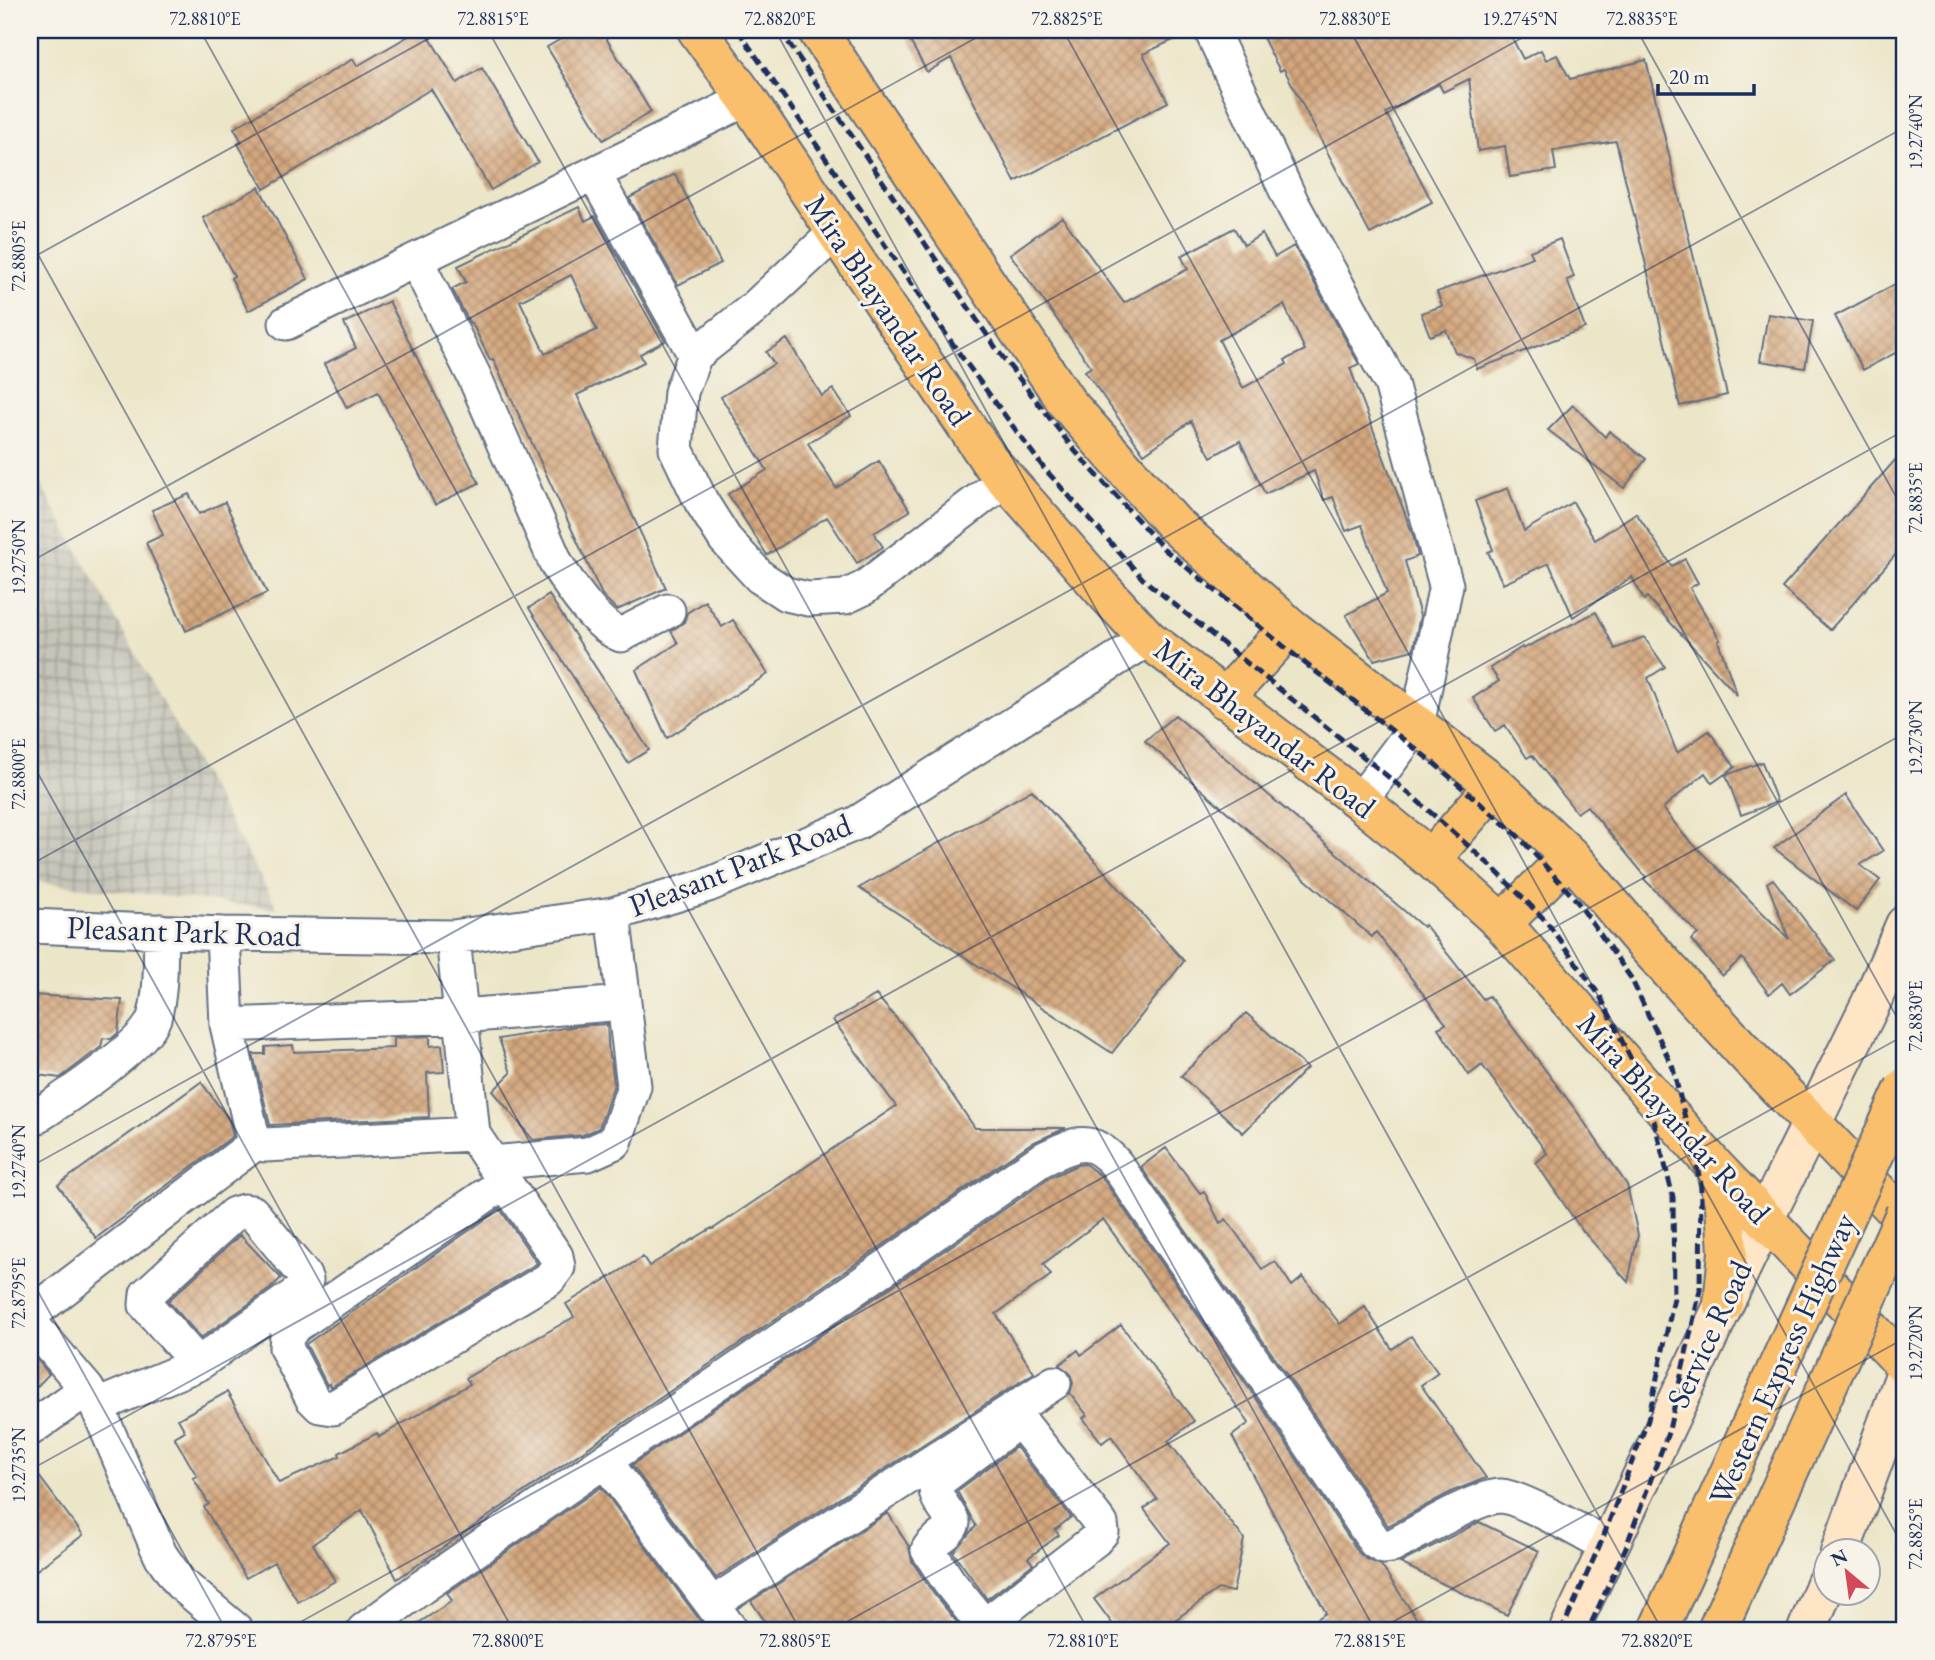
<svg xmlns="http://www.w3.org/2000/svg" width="1935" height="1660" font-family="'EB Garamond',serif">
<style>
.industrial{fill:url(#industrial-grid)}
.building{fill:url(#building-cross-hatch);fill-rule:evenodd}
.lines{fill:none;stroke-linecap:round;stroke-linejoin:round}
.street-casing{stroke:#646f83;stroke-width:37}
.secondary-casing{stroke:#646f83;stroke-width:42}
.primary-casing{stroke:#646f83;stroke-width:42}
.street{stroke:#fff;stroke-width:33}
.secondary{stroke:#fde5c5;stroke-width:38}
.primary{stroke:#f9bf6d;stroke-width:38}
.rail{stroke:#1b2f5e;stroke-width:5;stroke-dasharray:10 5;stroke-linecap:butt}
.highway-bridge-casing{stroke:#646f83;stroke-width:42;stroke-linecap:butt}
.highway-bridge{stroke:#f9bf6d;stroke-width:38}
.ticks{fill:none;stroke:#1b2f5e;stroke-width:2;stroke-opacity:0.45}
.labels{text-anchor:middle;stroke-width:6;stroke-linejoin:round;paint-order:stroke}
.street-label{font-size:32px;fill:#1b2f5e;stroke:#f7f3e8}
.neatline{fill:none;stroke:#1b2f5e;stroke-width:2.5}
.ticks-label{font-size:18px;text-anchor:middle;fill:#1b2f5e}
</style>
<defs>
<pattern id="industrial-grid" width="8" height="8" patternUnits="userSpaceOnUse" patternTransform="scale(1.75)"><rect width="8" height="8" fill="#c6c5b8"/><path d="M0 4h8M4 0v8" fill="none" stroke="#a0a099"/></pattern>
<pattern id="building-cross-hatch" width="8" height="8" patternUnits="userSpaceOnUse" patternTransform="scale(1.75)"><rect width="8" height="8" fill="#d4a77d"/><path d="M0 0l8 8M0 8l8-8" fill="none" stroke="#ab886a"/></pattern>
</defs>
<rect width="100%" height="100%" fill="#f7f3e8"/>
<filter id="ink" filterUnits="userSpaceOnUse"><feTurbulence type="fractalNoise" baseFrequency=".0143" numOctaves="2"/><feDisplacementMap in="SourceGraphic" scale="14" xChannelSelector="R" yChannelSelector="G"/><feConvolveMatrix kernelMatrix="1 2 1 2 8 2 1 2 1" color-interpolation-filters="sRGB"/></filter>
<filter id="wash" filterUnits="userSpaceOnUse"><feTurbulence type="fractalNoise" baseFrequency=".00686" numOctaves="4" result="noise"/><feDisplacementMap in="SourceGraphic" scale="28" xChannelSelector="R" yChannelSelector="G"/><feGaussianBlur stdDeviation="1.57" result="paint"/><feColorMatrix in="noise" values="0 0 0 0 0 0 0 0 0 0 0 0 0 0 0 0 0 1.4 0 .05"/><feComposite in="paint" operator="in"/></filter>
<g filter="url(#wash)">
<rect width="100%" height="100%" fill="#ece6c9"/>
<path class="industrial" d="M30,465L278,909L30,881Z"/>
<g id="blocks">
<path class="building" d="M419,30H425L457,83L482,68L538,162L491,190L431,89L264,189L238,144L242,142L234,128L353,59L357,66Z
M577,30H601L651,112L603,140L547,47Z
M904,30H1192V31L1143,54L1168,102L1015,182L951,58L927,72Z
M1259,30H1508L1523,59L1541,50L1546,60L1557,55L1570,79L1646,60L1727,395L1680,406L1616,141L1553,151L1556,170L1510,177L1505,146L1478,151L1469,79L1443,92L1439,84L1386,113L1432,202L1370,234L1284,69L1280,71Z
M675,174L721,263L678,285L629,198Z
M259,187L308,279L248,311L231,278L234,276L203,218Z
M579,207L585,221L595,216L665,341L640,354L644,362L577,395L666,588L617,610L602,595L493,359L490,360L472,323L470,324L452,289L466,282L458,266ZM571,275L597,330L545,354L520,301Z
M1062,217L1124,303L1188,269L1181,256L1234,228L1244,245L1262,234L1275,257L1294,246L1359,364L1350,368L1413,535L1418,556L1405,561L1420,616L1413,650L1374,660L1346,615L1387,593L1362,525L1346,531L1333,497L1324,500L1314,471L1265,494L1240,441L1211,457L1191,421L1144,454L1085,371L1091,367L1010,254ZM1284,305L1305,350L1285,360L1287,364L1243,388L1219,340Z
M1560,239L1574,277L1567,280L1585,328L1477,369L1474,359L1455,352L1446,330L1430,336L1421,313L1442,306L1437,292L1533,257L1530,251Z
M1905,279V348L1863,370L1835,316Z
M389,301L479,483L435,505L378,392L347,408L324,364L356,348L344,323Z
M1768,314L1813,321L1805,368L1760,361Z
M787,339L822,396L833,389L851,416L808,443L836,488L879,461L910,511L874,533L883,547L857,563L827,517L767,555L728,494L767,470L721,397L774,364L766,352Z
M1573,405L1605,437L1609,431L1646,459L1624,488L1548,430Z
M1905,449V544L1830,630L1782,588Z
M1508,488L1524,531L1573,502L1595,540L1636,513L1672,566L1685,559L1698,583L1690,588L1720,640L1718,641L1737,695L1647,597L1644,600L1632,577L1573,617L1549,563L1503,584L1488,552L1493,550L1475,501Z
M189,494L199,514L225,502L267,593L186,631L146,543L163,535L152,510Z
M549,595L649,750L628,763L529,608Z
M705,601L722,627L733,620L768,674L667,738L636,670L678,643L671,631L684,622L687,613Z
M1596,612L1615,649L1644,637L1665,667L1648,678L1677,753L1709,731L1735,767L1712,783L1705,773L1663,808L1684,835L1789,939L1767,883L1773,879L1835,960L1790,994L1782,983L1769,994L1742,958L1722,976L1691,940L1698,934L1644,879L1646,877L1587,806L1577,813L1532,755L1527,758L1505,725L1495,731L1473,698L1499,681L1490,668L1522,647L1523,649Z
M1175,715L1423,927L1425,925L1483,999L1489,996L1578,1113L1627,1185L1638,1235L1628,1282L1581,1229L1536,1163L1547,1153L1482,1065L1469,1075L1438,1028L1446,1024L1376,932L1372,937L1145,741Z
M1762,762L1777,802L1741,815L1726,775Z
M1032,790L1184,961L1112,1053L859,888Z
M1846,795L1883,851L1860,865L1880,880L1856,911L1774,848Z
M30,995L122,1000L118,1033L111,1039L103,1038L101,1047L60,1078L30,1074Z
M876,995L911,1035L975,1128H1066L1030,1144L397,1579L362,1510L313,1544L335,1581L298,1602L274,1562L246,1578L204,1507L209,1504L193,1478L197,1476L174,1437L185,1431L178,1419L227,1392L279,1483L340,1456L339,1453L377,1433L379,1437L470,1384L466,1378L574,1317L566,1304L643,1257L649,1266L712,1228L713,1229L896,1106L833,1020Z
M1246,1013L1307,1068L1243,1133L1181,1076Z
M607,1024L609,1057L611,1058L614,1084L599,1128L583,1135L533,1140L493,1091L511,1073L499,1039L576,1026Z
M430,1036V1046L442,1045L444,1072L427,1073L429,1117L270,1125L253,1054H265V1047L293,1045L294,1052L394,1048V1038Z
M201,1082L229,1120L233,1136L96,1238L58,1185Z
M1166,1148L1200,1193L1204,1191L1220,1223L1226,1219L1262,1269L1275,1261L1292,1286L1303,1277L1340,1324L1365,1307L1392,1349L1411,1336L1438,1373L1421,1385L1486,1478L1453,1491L1388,1526L1296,1388L1141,1167Z
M1085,1164L1101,1176L1264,1410L1359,1553L1366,1559L1381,1565L1424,1630H1300L1326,1613L1232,1436L1249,1423L1103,1219L1043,1264L1051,1275L996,1314L1034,1373L716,1578L632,1465L1051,1177L1077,1165Z
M500,1209L537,1263L536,1264L331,1387L330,1383L327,1385L306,1344Z
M240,1235L281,1278L270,1289L201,1338L168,1301Z
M1121,1325L1194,1421L1168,1441L1244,1539L1233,1592L1218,1589L1161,1630H1117L1094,1599L1170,1543L1144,1509L1157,1499L1111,1436L1102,1443L1083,1418L1087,1415L1070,1393L1073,1383L1070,1373L1059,1365L1078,1350L1081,1355Z
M30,1351L49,1374L30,1394Z
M1016,1447L1071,1517L1055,1530L1059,1535L1028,1558L1033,1564L987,1599L953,1552L976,1526L957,1491Z
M30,1464L83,1535L30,1575Z
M601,1487L707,1630H408L452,1601L447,1593Z
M888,1513L909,1547L912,1561L933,1593L961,1627L960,1630H771L751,1601Z
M1479,1522L1539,1551L1507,1615L1400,1563Z"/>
</g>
</g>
<g filter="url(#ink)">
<use href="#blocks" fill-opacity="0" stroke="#646f83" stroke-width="2"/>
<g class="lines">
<defs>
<path id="street" d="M1211,30L1293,205L1391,383L1446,585L1417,725L1360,801
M594,174L695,355
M836,232L753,309L695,355L681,392L676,449L701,501L725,539L760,577L786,594L808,599L845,597L864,588L1006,479
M416,260L474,376L557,565C571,587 596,626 621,635L668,611
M286,323L747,99
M613,914L624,1003
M30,926L223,934L453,937L613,914L708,885L857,823L1148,639
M223,934L227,1025L252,1134L257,1142L265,1145L473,1134
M453,937L473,1134L505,1182L297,1325L287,1335L286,1348L312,1398L320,1406L333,1408L549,1279L558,1267L556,1256L505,1182
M227,1025L461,1016L624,1003L634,1086L615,1142L588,1154L492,1163
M30,1121C57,1103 144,1047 154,1018C162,991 160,959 161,931
M30,1315L257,1142
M30,1322L87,1389L97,1406L160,1554L180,1583L236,1630
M97,1406L198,1364L302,1290L306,1280L303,1274L252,1212L244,1211L234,1214L147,1294L146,1305L198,1364
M30,1429L87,1389
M605,1461L731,1630
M712,1604L1054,1383
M364,1630L422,1587L1041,1160C1073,1145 1089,1133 1116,1164L1280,1399L1375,1542L1384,1547L1392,1546C1416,1534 1476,1496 1501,1496C1521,1497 1588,1536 1609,1547
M979,1630L1095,1540L1102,1532L1101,1524L1022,1423L1017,1422L937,1482C932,1498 947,1508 953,1523C949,1536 934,1538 928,1550L949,1582L984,1626"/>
<path id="secondary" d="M1840,1552L1905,1375
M1569,1630L1764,1220L1871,1003L1905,925
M1807,1630L1826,1583"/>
<path id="primary" d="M697,30L747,99L989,460L1102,589L1148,639L1360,801L1431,859L1502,923L1714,1166L1905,1365
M817,30L1067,403L1174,524L1290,627L1495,785L1570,856L1646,945L1748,1056L1905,1220
M1224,699L1290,627
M1431,859L1495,785
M1502,923L1570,856
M1715,1168L1725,1206L1728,1252L1723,1304"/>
</defs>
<use href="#street" class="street-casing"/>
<use href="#secondary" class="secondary-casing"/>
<use href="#primary" class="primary-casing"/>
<use href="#street" class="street"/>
<use href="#secondary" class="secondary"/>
<use href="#primary" class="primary"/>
<path class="rail" d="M738,30L961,356L1043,467L1143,579L1412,796L1491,866L1546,921L1600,996L1647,1092L1673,1197L1674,1298L1648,1420L1602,1540L1562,1630
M780,30L998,351L1075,451L1164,549L1297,657L1435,764L1520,838L1576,900L1631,978L1673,1068L1701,1184L1700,1290L1669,1430L1626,1547L1588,1630"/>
<defs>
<path id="highway-bridge" d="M1658,1630L1905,1087
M1717,1630L1905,1214"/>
</defs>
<use href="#highway-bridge" class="highway-bridge-casing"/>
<use href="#highway-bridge" class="highway-bridge"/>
</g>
</g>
<path class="ticks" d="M200,30L1088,1630M488,30L1375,1630M775,30L1662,1630M1063,30L1905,1550M1350,30L1905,1032M1637,30L1905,513M30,240L800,1630M30,259L444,30M30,562L990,30M30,759L513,1630M30,865L1536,30M30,1167L1905,127M30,1277L226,1630M30,1470L1905,430M286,1630L1905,733M832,1630L1905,1035M1378,1630L1905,1338"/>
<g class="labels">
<g class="street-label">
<text transform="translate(888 310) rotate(56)" y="11">Mira Bhayandar Road</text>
<text transform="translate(1265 728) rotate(38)" y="11">Mira Bhayandar Road</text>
<text transform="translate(740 865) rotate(-21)" y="11">Pleasant Park Road</text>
<text transform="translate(184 931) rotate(2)" y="11">Pleasant Park Road</text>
<text transform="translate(1674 1118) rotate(48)" y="11">Mira Bhayandar Road</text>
<text transform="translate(1709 1334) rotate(-65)" y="11">Service Road</text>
<text transform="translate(1782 1359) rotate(-66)" y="11">Western Express Highway</text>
</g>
</g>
<rect width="1935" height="1660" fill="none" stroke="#f7f3e8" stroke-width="77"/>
<g transform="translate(1847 1572) rotate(331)"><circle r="33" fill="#f7f3e8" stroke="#9fa5b1" stroke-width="2"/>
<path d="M0-5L12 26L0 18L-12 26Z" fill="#d1495b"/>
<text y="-10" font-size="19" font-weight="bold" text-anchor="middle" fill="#1b2f5e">N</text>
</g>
<path d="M1658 84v10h96v-10" fill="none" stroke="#1b2f5e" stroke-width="3.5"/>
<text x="1669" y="84" font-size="21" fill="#1b2f5e" stroke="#f7f3e8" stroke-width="5" paint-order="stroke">20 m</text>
<rect x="38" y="38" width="1858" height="1584" class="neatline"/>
<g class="ticks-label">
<text x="205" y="25">72.8810°E</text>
<text x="493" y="25">72.8815°E</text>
<text x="780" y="25">72.8820°E</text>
<text x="1067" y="25">72.8825°E</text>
<text x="1355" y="25">72.8830°E</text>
<text x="1520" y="25">19.2745°N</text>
<text x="1642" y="25">72.8835°E</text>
<text transform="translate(1916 132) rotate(-90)" y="6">19.2740°N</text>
<text transform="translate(19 256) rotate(-90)" y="6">72.8805°E</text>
<text transform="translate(1916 498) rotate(-90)" y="6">72.8835°E</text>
<text transform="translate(19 557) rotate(-90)" y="6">19.2750°N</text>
<text transform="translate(1916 738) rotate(-90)" y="6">19.2730°N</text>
<text transform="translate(19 774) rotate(-90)" y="6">72.8800°E</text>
<text transform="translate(1916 1016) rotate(-90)" y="6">72.8830°E</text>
<text transform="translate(19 1162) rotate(-90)" y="6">19.2740°N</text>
<text transform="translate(19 1293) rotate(-90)" y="6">72.8795°E</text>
<text transform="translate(1916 1343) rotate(-90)" y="6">19.2720°N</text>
<text transform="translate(19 1465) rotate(-90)" y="6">19.2735°N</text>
<text transform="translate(1916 1534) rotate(-90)" y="6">72.8825°E</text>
<text x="221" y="1647">72.8795°E</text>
<text x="508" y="1647">72.8800°E</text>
<text x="795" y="1647">72.8805°E</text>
<text x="1083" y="1647">72.8810°E</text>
<text x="1370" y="1647">72.8815°E</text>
<text x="1657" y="1647">72.8820°E</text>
</g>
</svg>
